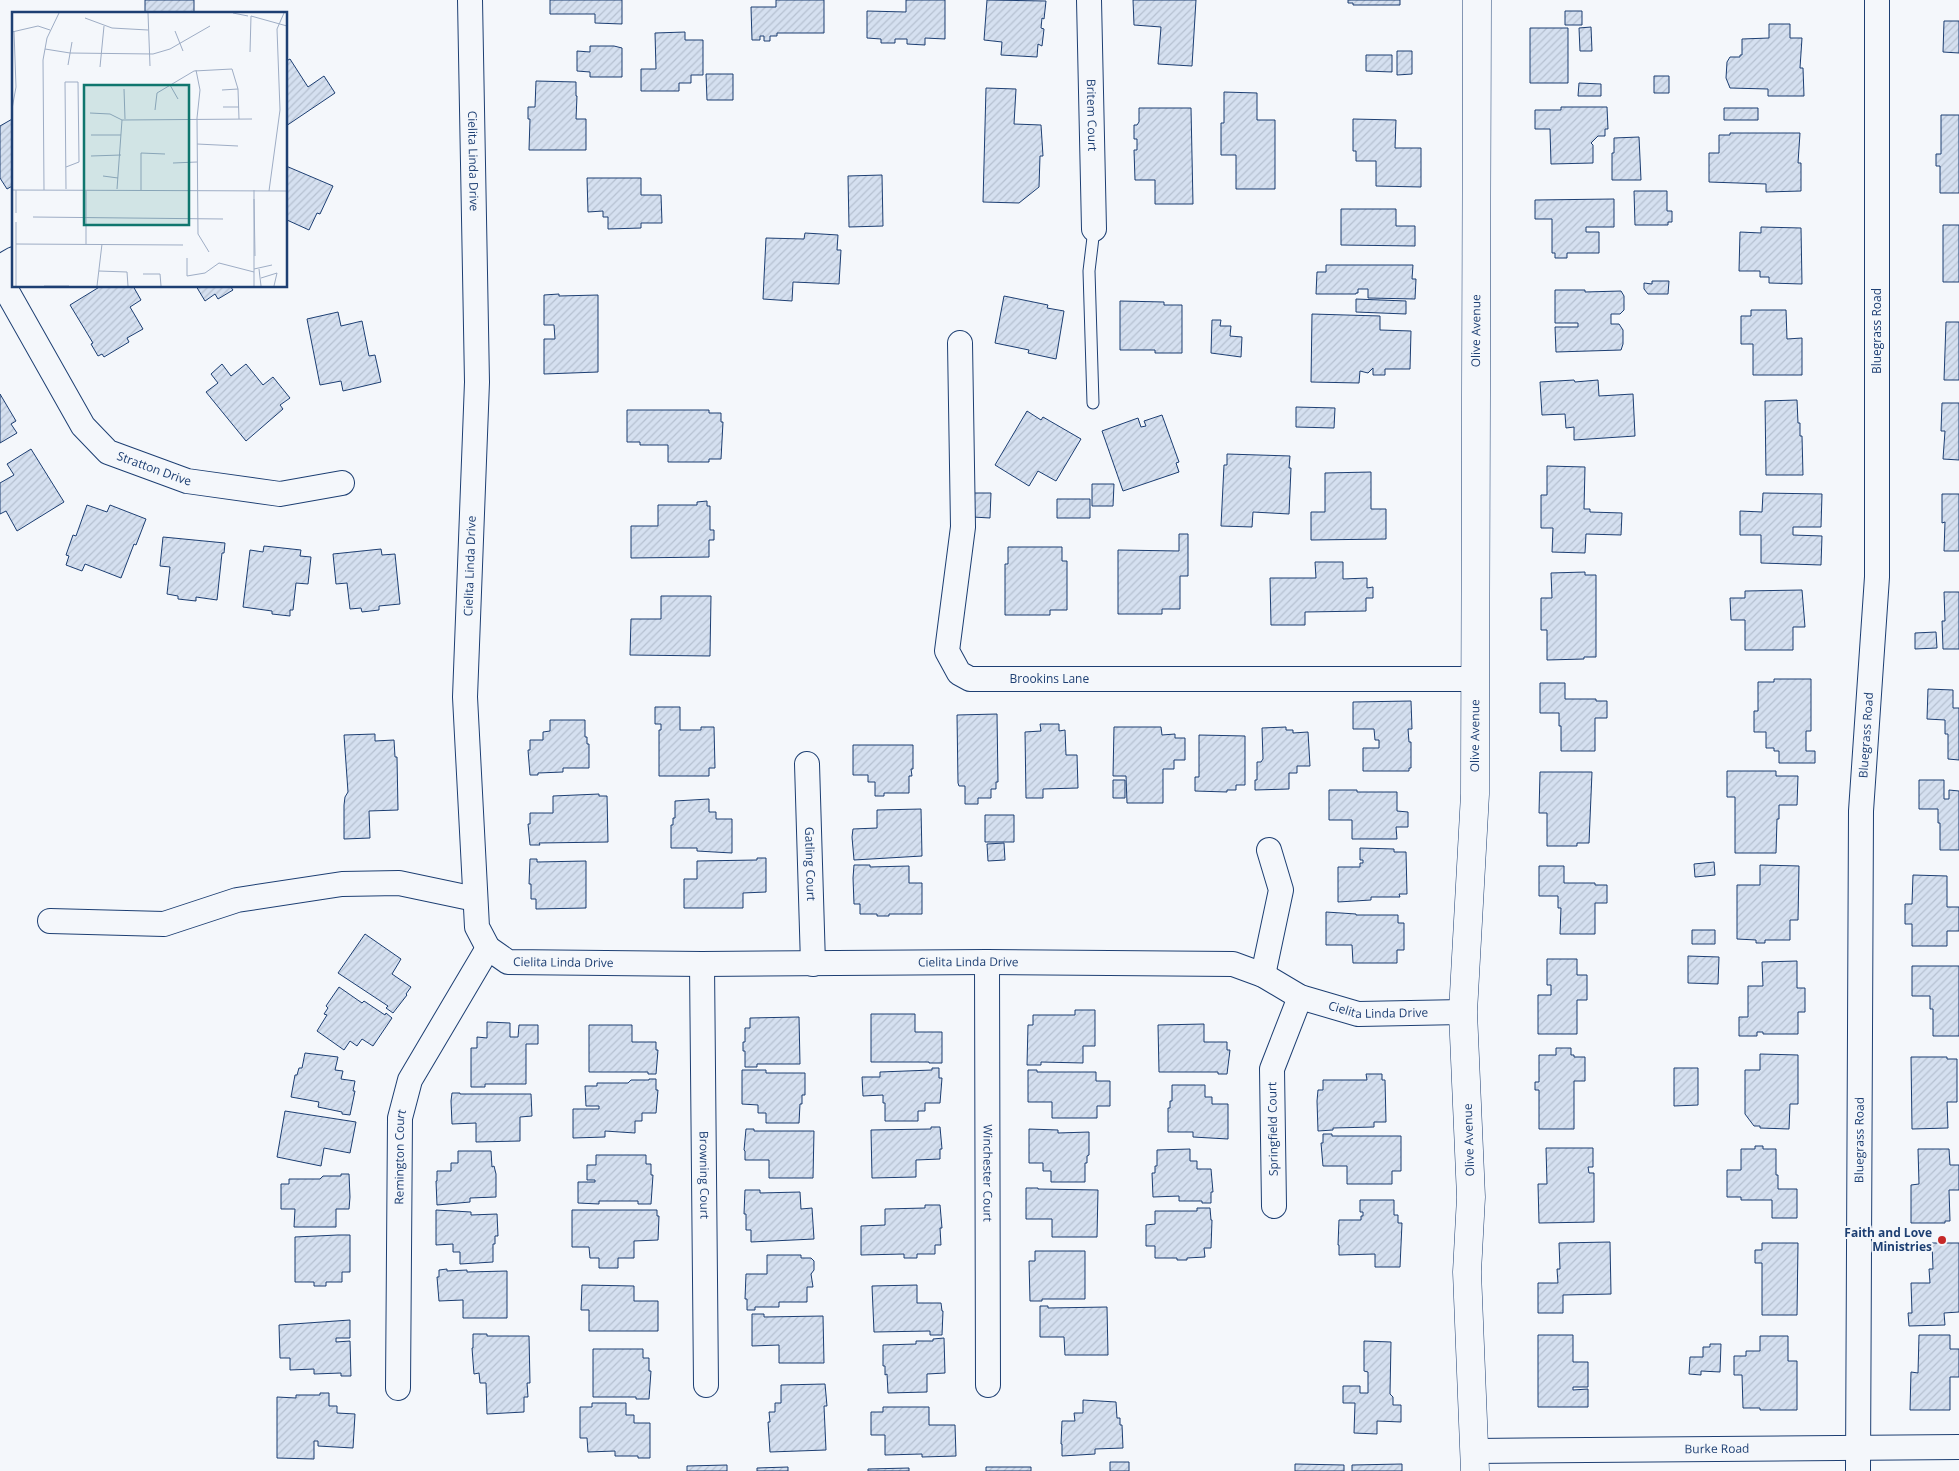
<svg xmlns="http://www.w3.org/2000/svg" width="1959" height="1471" font-family="'Open Sans',sans-serif">
<style>
.building{fill:url(#building-hatch);stroke:#1d3f73}
.lines{fill:none;stroke-linecap:round;stroke-linejoin:round}
.lane-casing{stroke:#1d3f73;stroke-width:13}
.street-casing{stroke:#1d3f73;stroke-width:26}
.secondary-casing{stroke:#1d3f73;stroke-width:29}
.lane{stroke:#f4f7fb;stroke-width:11}
.street{stroke:#f4f7fb;stroke-width:24}
.secondary{stroke:#f4f7fb;stroke-width:28}
.poi-dot{fill:#c62828;stroke:#f4f7fb;stroke-width:2}
.labels{text-anchor:middle;stroke-width:4;stroke-linejoin:round;paint-order:stroke}
.street-label{font-size:12px;fill:#1d3f73;stroke:#f4f7fb}
.poi-label{font-size:12px;font-weight:bold;fill:#1d3f73;stroke:#f4f7fb;text-anchor:end}
.inset-road{fill:none;stroke:#9eadc5;stroke-width:1}
.view{fill:#0f766e;fill-opacity:0.15;stroke:#0f766e;stroke-width:2.5}
.inset-edge{fill:none;stroke:#1d3f73;stroke-width:2.5}
</style>
<defs>
<pattern id="building-hatch" width="6" height="6" patternUnits="userSpaceOnUse" patternTransform="scale(1.25)"><rect width="6" height="6" fill="#d5e0f0"/><path d="M-1 1l2-2M0 6l6-6M5 7l2-2" fill="none" stroke="#b6c1d1"/></pattern>
</defs>
<rect width="100%" height="100%" fill="#f4f7fb"/>
<path class="building" d="M145,0H194V14H145Z
M550,0H622V24L595,23V14H550Z
M776,0H824V33H777V36H770V41H764V36H760V40H752L751,7H776Z
M906,0H945V39L925,38V45L907,44V39H895V43H881V39L867,38V11L906,12Z
M987,0L1046,1L1044,19L1042,18L1041,28L1044,29L1042,46L1038,44L1037,57L1001,55L1002,42L984,40Z
M1133,0H1196L1192,66L1158,64L1161,27L1134,25Z
M1348,0H1400V5H1353V3H1348Z
M1565,11H1582V25H1565Z
M1944,21H1959V53L1943,52Z
M1769,24H1790V38H1802L1800,68H1803L1804,96H1768V89L1730,88L1726,78L1727,62L1730,57H1740V55H1742V39L1769,38Z
M1591,27L1592,51H1580L1579,28Z
M1530,28H1568V83H1530Z
M685,32V40H703V75H691V83H679V91H641V69H656L655,33Z
M590,46H614L622,48V77H590V72L577,71V51L590,52Z
M1397,51H1412V74L1397,75Z
M1366,55H1392V72L1366,71Z
M290,59L308,87L324,76L335,93L286,126V61Z
M706,74H733V100H707Z
M1654,76H1669V93H1654Z
M536,81L576,82V96H577L576,119H586V150H529L530,119H528V107H535Z
M1579,83L1601,84V96H1578Z
M986,88L1016,89L1014,124L1041,125L1043,156H1040L1039,187L1019,203L983,202Z
M1224,92L1257,93V120H1275V189H1236V155H1221V123H1224Z
M1561,107H1607L1608,129H1605V136H1598L1591,143L1593,145V163L1551,164L1550,129H1535V110H1561Z
M1139,108H1191L1193,204H1155V180H1135L1134,150H1137V139H1134V125H1137L1139,122Z
M1724,108H1758V120H1724Z
M1941,115H1959V193H1940V166H1936V154H1941Z
M14,118V185L7,189L0,178V126Z
M1353,119L1396,120L1395,148H1421V187L1376,186V161H1356V151H1353Z
M1730,133H1800L1798,163H1801V191L1766,192V184L1709,182V153H1719V135H1730Z
M1639,137L1641,180H1612V153H1614V138Z
M286,166L333,186L320,214L317,213L309,230L287,220L286,222Z
M882,175L883,226L849,227L848,176Z
M587,178H641V195H661L662,223H641V228L608,229V217H603V211L588,212Z
M1634,191H1667V211H1672V222H1668V225H1635Z
M1614,199V227H1586V232H1599V253H1567V258H1555V253H1552V219H1535V200Z
M1341,209H1396V226H1415V246L1341,245Z
M1943,225H1959V282H1943Z
M1761,227L1801,228L1802,284L1769,283V277H1760V271H1739L1740,232L1761,233Z
M805,233L838,235L837,250H841L839,284L793,282L792,301L763,299L766,238L804,239Z
M1326,265H1413L1412,279H1416L1415,299L1368,298V289H1358V293H1356V294H1316L1317,272H1326Z
M1652,281H1669L1668,294H1648L1644,289V283L1652,284Z
M101,286H133L141,300L130,307L143,329L127,338L129,342L104,357L102,354L98,356L91,344L93,343L70,305Z
M196,286H230L233,290L218,299L215,294L205,301Z
M1555,290H1585V292L1621,291L1624,296V310L1620,314H1611V324H1619L1623,330V344L1621,350L1556,352L1555,327H1578V323H1555Z
M559,294V296L598,295V372L544,374V339H555L554,325H544V295Z
M1004,296L1048,305L1047,308L1064,311L1056,359L1028,353L1029,350L995,343Z
M1356,299L1406,301V314L1356,312Z
M1120,301L1164,302V305H1182V353H1155V350H1120Z
M1751,310H1786L1787,339L1802,338V375H1753V344H1741V316H1751Z
M338,312L341,326L362,321L369,356L375,355L381,382L343,391L341,381L320,385L307,319Z
M1312,314L1380,316V330L1411,331L1410,369H1385V375H1373V368L1368,373L1360,371L1359,383L1311,382Z
M1212,320H1221L1220,326H1231L1230,336L1242,337L1241,357L1211,353Z
M1946,322H1959V380H1944Z
M222,364L231,376L246,364L263,385L273,377L290,398L280,405L283,409L246,441L206,392L218,383L211,374Z
M1574,380L1575,382L1598,380L1599,396L1633,394L1635,436L1574,440V427L1566,428L1565,414L1542,415L1540,382Z
M0,394L16,421L11,424L17,433L0,443Z
M1797,400L1798,423H1800V436H1802L1803,475H1766L1765,401Z
M1942,403H1959V460L1943,459L1945,431H1941Z
M1296,407L1335,408L1334,428L1296,427Z
M627,410H709V413H721V422H723L721,459H709V462H668V445H640V442H627Z
M1027,411L1041,420L1043,417L1081,439L1056,481L1038,471L1029,486L995,465Z
M1162,415L1179,462L1176,463L1179,472L1123,491L1102,431L1138,418L1141,427L1146,426L1144,421Z
M31,449L64,502L17,531L6,511L0,514V483L14,475L7,464Z
M1227,454L1290,456L1289,468H1291L1289,514L1253,512L1252,527L1221,526L1224,465H1227Z
M1547,466L1585,467L1584,509H1590V512L1622,513L1621,535L1586,534L1585,553L1552,552L1553,528H1541V495H1547Z
M1371,472V509H1386V539L1311,540V512H1325V473Z
M1092,484H1114L1113,506H1092Z
M974,493H991L990,518L973,517Z
M1763,493L1822,494L1821,527H1793V535L1822,536L1821,565L1761,563V535H1740V511L1762,512Z
M1942,494H1959V551H1944L1945,522L1942,523Z
M1057,499H1090V518H1057Z
M707,501V506H710V530H714V540H709V557L631,558V526H658V505H697V502Z
M87,505L107,512L110,505L146,519L136,545L134,544L121,578L85,564L82,571L66,565L69,556L66,555L73,535L76,536Z
M1179,534H1188V576H1180V609H1162V614H1118V550L1179,551Z
M163,537L225,543L224,553H222L217,600L196,597V601L178,599V596L167,594L170,567L160,566Z
M264,546L301,550L300,556L311,557L308,584L296,583L293,610H290V616L272,614V611L243,607L250,550L263,552Z
M1008,547H1062V561H1067V610H1050V615H1005V564H1008Z
M381,549L382,555L395,554L400,604L379,606V610L362,612L361,608L350,609L347,583L336,584L333,554Z
M1315,562H1343V579L1367,578V588L1373,587V598H1366V611L1305,612V625H1271L1270,578H1316Z
M1585,572V575H1596V657H1584V659L1547,660V630H1541V598H1552L1551,573Z
M1802,590L1805,627H1793V650H1745V620H1731L1730,598H1745V591Z
M1944,592H1959V649H1943L1942,621H1945Z
M661,596H711L710,656L630,655L631,619H661Z
M1936,632L1937,648L1915,649V633Z
M1774,679H1811V731H1806V751H1815V763H1779V751H1774V748H1766V732H1754V711H1758V682H1774Z
M1540,683H1565V699H1596V701H1607V718H1595V751H1561V726H1559V713H1540Z
M1928,689L1953,690V708H1959V760L1948,759V734H1945V720L1927,719Z
M1411,701L1412,729H1408L1409,742H1411V768H1409V771H1363V748H1379V740H1375L1374,729H1353V702Z
M655,707H680V730H701V727H714L715,768H709V776H659V730H661V724H655Z
M997,714L998,782H996V789H991V798H978V804H965V786H959L958,783L957,715Z
M550,720H585V737H587V744H589V768H563V772L538,773V775H530L528,750H530V740H543V732L550,731Z
M1040,724H1059V731L1065,730L1066,755H1077L1078,788L1043,789V798H1026L1025,732L1041,731Z
M1114,727H1161L1162,735L1175,734V738H1185V760H1174V769H1163V803H1127L1126,776H1113Z
M1286,727V730H1293V733L1308,732L1310,766H1297V773H1289V789L1255,790V780H1257V762H1261L1263,759L1262,728Z
M375,734V741L394,740L395,757H397L398,810L369,811L370,838L344,839V805L345,797L348,792L344,735Z
M1199,735L1245,736V785H1236V790H1227V792L1195,791V777H1199Z
M853,745H913V769H911L912,776H909V793H884V796H875V782H868V775H853Z
M1727,771H1776V776H1798L1797,805H1779V819H1777L1776,853H1735V797H1727Z
M1540,772H1592L1589,843H1577V846H1547V813H1539Z
M1113,780H1125V798H1113Z
M1919,780H1944V799H1949V790L1959,791V850H1940V823H1938V809H1919Z
M1329,790H1357V792H1397V811L1408,812V827H1396L1397,839H1352V820H1329Z
M599,794V796H607L608,842L539,843L540,845H530L528,824H530V813H553V796Z
M709,799V812H716V819H732V853L697,851V848H671V825H673V818H675V801Z
M921,809L922,856L854,860L852,837L853,829L877,828V810Z
M985,815H1014V842H985Z
M1004,843L1005,860L988,861L987,844Z
M1360,848L1394,849V852H1406L1407,894H1399L1400,897H1371V900L1338,902V867H1360V863H1363V860H1360Z
M757,858H766V892L743,893V908H684V879H697V861L757,860Z
M530,859H537V862L586,861V908L536,909V899H531V884H529Z
M1714,862L1715,875L1695,877L1694,864Z
M854,865H870V867L909,866V883H922V914H889V916H877V914H860V904H854L853,878Z
M1760,865L1799,866L1798,920H1790V940H1765V943H1756V940L1737,939V885H1760Z
M1539,866H1564V883H1595V885H1607V903H1595V934H1560L1561,908H1558V896H1539Z
M1913,875L1947,876V907H1959V931H1947V946H1912V924H1905V904H1912Z
M1326,912L1356,914V915H1398V923H1404V950H1397V963H1353L1352,945H1326Z
M1692,930H1715V944H1692Z
M365,934L401,959L392,974L411,987L406,994L407,995L393,1013L386,1008L388,1006L338,973Z
M1688,956L1719,957L1718,984L1688,983Z
M1547,959H1577V975H1587V1000H1577V1034H1538V995H1551V985H1547Z
M1797,961V988H1805V1012H1798V1034H1763V1032H1757V1036H1739V1017H1748V986H1763L1762,962Z
M1912,966H1959V1036H1933V1009H1930V996H1912Z
M339,987L362,1003L364,1001L385,1015L386,1013L392,1018L373,1046L362,1039L357,1046L350,1041L344,1050L317,1031L327,1015L324,1014L328,1008L326,1006Z
M1075,1010H1095V1046H1083V1063L1041,1062V1065H1027L1028,1025H1033V1015H1075Z
M871,1014H915V1032H942V1063H929V1062H871Z
M799,1017L800,1064H757V1067H745V1051H743V1042H745V1028H750V1018Z
M487,1022L510,1023V1037H518L519,1025H538V1044H526V1084H485V1087H471V1048H477V1037L487,1038Z
M1204,1024V1042H1227V1050H1230L1227,1074H1218V1072H1159L1158,1025Z
M589,1025H632V1042H656V1050H658L656,1074H648V1072H589Z
M1556,1048H1571V1055H1574V1057H1585V1081H1574V1129H1539V1090H1535V1082H1539V1055H1556Z
M305,1053L338,1057L335,1070L343,1071L341,1079L355,1081L353,1091H355L350,1115L342,1114V1112L318,1107L319,1102L291,1097L295,1075H297L299,1068H302Z
M1760,1054L1798,1055V1104H1790L1789,1129L1760,1128V1126H1754L1745,1114V1070H1760Z
M1911,1057H1947V1059H1957V1102H1947L1948,1128L1912,1129Z
M932,1068H939V1078H942L940,1103H925V1111H918V1121H885V1103H883V1095L863,1096L862,1077H880V1072L932,1070Z
M1674,1068H1698V1105L1674,1106Z
M742,1070H766V1073H805V1095H802V1104H800L799,1123H766V1113H758V1105L742,1104Z
M1028,1070H1037V1072H1096V1081H1110V1106H1097V1118H1052V1102H1028Z
M1366,1074H1382V1080H1385L1386,1122H1374V1127L1333,1128V1130L1318,1131L1317,1101L1318,1090H1323V1080H1367Z
M649,1079H656V1090H658L656,1113H642V1121H635V1133L605,1131V1137L573,1138V1109H599V1106H586L585,1086H597V1083H628L631,1080H649Z
M1172,1085H1205V1097H1212V1104H1228V1139L1193,1137V1132H1168V1108H1170V1101H1172Z
M452,1093H460V1094H531L532,1116L520,1117V1141L476,1142V1123L452,1124L451,1101Z
M285,1111L356,1122L350,1153L324,1148L321,1166L277,1157Z
M931,1127H940L942,1149H940V1159L916,1160V1177L872,1178L871,1130L931,1129Z
M746,1129H754V1131H814L813,1178H769V1160H745V1151L744,1150Z
M1029,1129L1058,1130V1133L1089,1132V1155L1087,1156V1163H1085V1182H1051V1171H1043V1163H1029Z
M1323,1134H1332V1136H1401V1171H1392V1184H1347V1166H1323L1321,1143H1323Z
M1755,1146H1763V1149H1776V1175H1778V1189H1797V1218H1772V1200H1741V1197H1727V1170H1741V1149H1755Z
M1546,1148H1593V1167H1588L1589,1173H1594V1222L1539,1223L1538,1184H1547Z
M1190,1149V1161H1197V1169H1211L1213,1192H1211V1203H1202V1201H1179V1196L1153,1197L1152,1173H1155V1166H1157V1150Z
M1918,1149H1949L1950,1165H1959V1190H1949L1950,1221H1945V1223H1911V1185L1919,1184Z
M458,1151H491L492,1167L494,1166L496,1174V1197L470,1198V1202L437,1205L436,1181H437V1171H451V1163H458Z
M596,1155H646V1164H651V1175H653L651,1204H638V1201H599V1204L578,1203V1182H595V1180H587V1165H596Z
M341,1174H349L350,1197L349,1209H336V1227H294L295,1209H281V1184H289V1179H320L323,1176H341Z
M1026,1188H1038V1189L1098,1190L1097,1237H1052V1219H1026Z
M745,1190H760V1193L800,1192L801,1209L812,1208L814,1239L751,1242V1230H746V1214H744Z
M1360,1200H1394V1215H1398V1223H1402L1400,1267H1375V1254L1339,1255V1245H1338L1339,1220H1361V1216H1363V1212H1360Z
M925,1205H940L942,1228H940L941,1245H935V1254H917V1258H904V1254L861,1255V1226L885,1225V1209L925,1208Z
M1197,1208H1210L1211,1220H1212L1211,1248H1204L1205,1257L1187,1258V1260H1177V1258H1155V1246H1146V1225L1155,1224V1211H1197Z
M436,1210L471,1212V1215L497,1214L498,1236H495V1244H493V1262L460,1264V1252H453V1244L436,1245Z
M572,1210H657V1216H659L658,1240L634,1241V1258H618V1268H599V1258H590L589,1247H572Z
M338,1235H350V1272H342V1282H326V1286H314V1282H295V1237Z
M1610,1242L1611,1294L1563,1295V1313H1538V1283H1558L1557,1269H1560L1559,1243Z
M1762,1243H1798L1797,1315H1762V1263H1755V1250H1762Z
M1932,1243H1959V1312L1944,1313L1945,1325L1909,1326L1908,1313H1912L1911,1283H1930L1929,1269H1933Z
M1035,1251H1085V1299H1042V1301H1030L1029,1261H1035Z
M767,1255H801V1258H811L814,1261V1270L811,1274L813,1287H807V1302H779V1307H755V1310H747V1299H745L746,1274H767Z
M447,1269V1271L467,1270V1272L507,1271V1318H463V1300L439,1301L437,1277H439V1270Z
M582,1285L634,1286V1301H658V1331H589V1310H581Z
M917,1285V1303H941L942,1311H943L942,1335H930V1331L874,1332L872,1286Z
M1040,1306H1048V1308L1107,1307L1108,1355H1065L1064,1337H1040Z
M752,1314H764V1317L823,1316L824,1363H779V1345L752,1346Z
M350,1320V1338H336V1342L350,1341L351,1376H341V1373L314,1374V1369L290,1370V1358H280L279,1325Z
M473,1334H487V1336H529L530,1383H527L528,1397H524V1412L487,1414L486,1383H480L479,1373L474,1374L472,1348H473Z
M1538,1335H1573V1362H1588V1387H1573V1390L1588,1389V1407H1538Z
M1919,1335H1950V1349H1959V1377H1950V1410H1910L1911,1372L1918,1373Z
M1760,1336H1788V1361H1797V1410H1760V1408H1743L1742,1375H1734V1356H1746V1351H1760Z
M944,1338L945,1373L927,1374V1392L888,1393L887,1374L885,1375V1366H883V1345L916,1344V1341H933V1339Z
M1364,1341L1391,1342L1390,1394L1393,1397V1405H1401V1422L1377,1421V1434L1354,1433L1355,1403H1343V1386H1360V1393H1368V1372L1364,1371Z
M1710,1344H1721L1720,1372L1701,1371V1375L1689,1374L1690,1357H1703V1347H1710Z
M593,1349H643V1358H649V1371H651L649,1399H636V1397H593Z
M825,1384L827,1406H824L826,1450L770,1452L768,1422H770L769,1412H775V1403H781V1385Z
M320,1393H329V1406H337V1413L355,1414L353,1448L318,1446V1441H314V1459L277,1458V1397L296,1398V1395H320Z
M1083,1400L1116,1402L1117,1418H1120V1425H1122L1123,1448L1095,1449V1454L1062,1456V1444H1061L1062,1421H1075L1074,1413H1083Z
M592,1403H626V1415H634V1423H650V1458H638V1456H615V1451L588,1452L587,1438H580V1407H592Z
M883,1407H929V1425H955L956,1456L922,1457V1454L885,1455V1435H871V1412H883Z
M1110,1462H1129V1471H1110Z
M1295,1464L1344,1465V1471H1295Z
M1402,1464V1471H1352V1465Z
M727,1465V1471H687V1466Z
M788,1467V1471H757V1468Z
M986,1467H1031V1471H986Z
M909,1468V1471H868V1469Z"/>
<g class="lines">
<defs>
<path id="lane" d="M1093,403L1089,271L1094,229"/>
<g id="street">
<path id="s1" d="M470,0L477,382L465,697L477,927L488,948L508,962L702,964L987,962L1233,964L1263,975L1300,997L1358,1014L1463,1012"/>
<path id="s2" d="M1089,0L1094,229"/>
<path d="M0,267L14,259"/>
<path id="s3" d="M0,279L83,426L108,452L187,481L280,494L342,483"/>
<path id="s4" d="M960,343L963,527L947,651L959,673L970,679H1475"/>
<path id="s5" d="M807,764L813,964"/>
<path d="M50,921L164,924L237,900L342,884L399,883L475,899"/>
<path id="s6" d="M987,962L988,1385"/>
<path id="s7" d="M702,964L706,1385"/>
<path d="M1263,975L1281,890L1269,850"/>
<path d="M1274,1206L1272,1069L1300,997"/>
<path id="s8" d="M398,1388L400,1118L410,1080L488,948"/>
<path id="s9" d="M1475,1451L1959,1447"/>
<path id="s10" d="M1858,1471L1861,811L1877,577V0"/>
</g>
<g id="secondary">
<path id="s11" d="M1475,1471L1467,1272L1471,1197L1463,1012L1475,794L1477,0"/>
</g>
</defs>
<use href="#lane" class="lane-casing"/>
<use href="#street" class="street-casing"/>
<use href="#secondary" class="secondary-casing"/>
<use href="#lane" class="lane"/>
<use href="#street" class="street"/>
<use href="#secondary" class="secondary"/>
</g>
<circle class="poi-dot" cx="1942" cy="1240" r="5"/>
<g class="labels">
<g class="street-label">
<text dy="4" stroke="none"><textPath href="#s2" startOffset="115">Britem Court</textPath></text>
<text dy="4" stroke="none"><textPath href="#s1" startOffset="161">Cielita Linda Drive</textPath></text>
<text dy="4" stroke="none"><textPath href="#s11" startOffset="1141">Olive Avenue</textPath></text>
<text transform="translate(1877 331) rotate(-90)" y="4">Bluegrass Road</text>
<text dy="4" stroke="none"><textPath href="#s3" startOffset="254">Stratton Drive</textPath></text>
<text transform="translate(470 566) rotate(-88)" y="4">Cielita Linda Drive</text>
<text dy="4" stroke="none"><textPath href="#s4" startOffset="426">Brookins Lane</textPath></text>
<text dy="4" stroke="none"><textPath href="#s10" startOffset="736">Bluegrass Road</textPath></text>
<text dy="4" stroke="none"><textPath href="#s11" startOffset="736">Olive Avenue</textPath></text>
<text dy="4" stroke="none"><textPath href="#s5" startOffset="100">Gatling Court</textPath></text>
<text dy="4" stroke="none"><textPath href="#s1" startOffset="1031">Cielita Linda Drive</textPath></text>
<text dy="4" stroke="none"><textPath href="#s1" startOffset="1436">Cielita Linda Drive</textPath></text>
<text dy="4" stroke="none"><textPath href="#s1" startOffset="1856">Cielita Linda Drive</textPath></text>
<text transform="translate(1273 1129) rotate(-91)" y="4">Springfield Court</text>
<text transform="translate(1469 1140) rotate(-92)" y="4">Olive Avenue</text>
<text dy="4" stroke="none"><textPath href="#s10" startOffset="331">Bluegrass Road</textPath></text>
<text dy="4" stroke="none"><textPath href="#s8" startOffset="231">Remington Court</textPath></text>
<text dy="4" stroke="none"><textPath href="#s6" startOffset="211">Winchester Court</textPath></text>
<text dy="4" stroke="none"><textPath href="#s7" startOffset="211">Browning Court</textPath></text>
<text dy="4" stroke="none"><textPath href="#s9" startOffset="242">Burke Road</textPath></text>
</g>
<g class="poi-label">
<text x="1932" y="1237">Faith and Love<tspan x="1932" dy="14">Ministries</tspan></text>
</g>
</g>
<g transform="translate(12 12)">
<rect width="275" height="275" fill="#f4f7fb"/>
<path class="inset-road" d="M136,1L138,54M221,1L236,4M73,6L100,16L136,18M163,19L171,39M0,20L26,14L38,18M33,37L58,41L141,42L158,37L198,14M238,40L239,4L275,14M56,53L60,30M88,55L92,14M184,58L188,78L185,106L186,222L197,240M158,73L166,87M112,77L113,107M210,78L226,77M211,95H227M0,97L4,75L2,19M143,98L145,81L182,59L220,57L226,77L227,107M78,101L98,102L110,108M79,123H109M185,132L226,134M79,144L109,143M161,151L185,150M91,164L106,166M54,177L53,70H66L67,150L54,155M105,177L110,108L240,107M0,178L275,179M4,178V201M32,178L31,48L35,26L47,1M129,178V141L153,142M242,178V274M74,179V232M257,179L268,98L265,17L272,1M242,187L243,244M21,205L211,207M4,210V274M4,232L171,233M175,246V264L193,261L207,251L242,260M242,257L260,253M247,257L249,274M87,259L115,260L116,274M131,262H148L149,274M249,266L265,261L262,274M32,274H57M85,274L90,232"/>
<path class="view" d="M72,73H177V213H72Z"/>
<rect width="275" height="275" class="inset-edge"/>
</g>
</svg>
